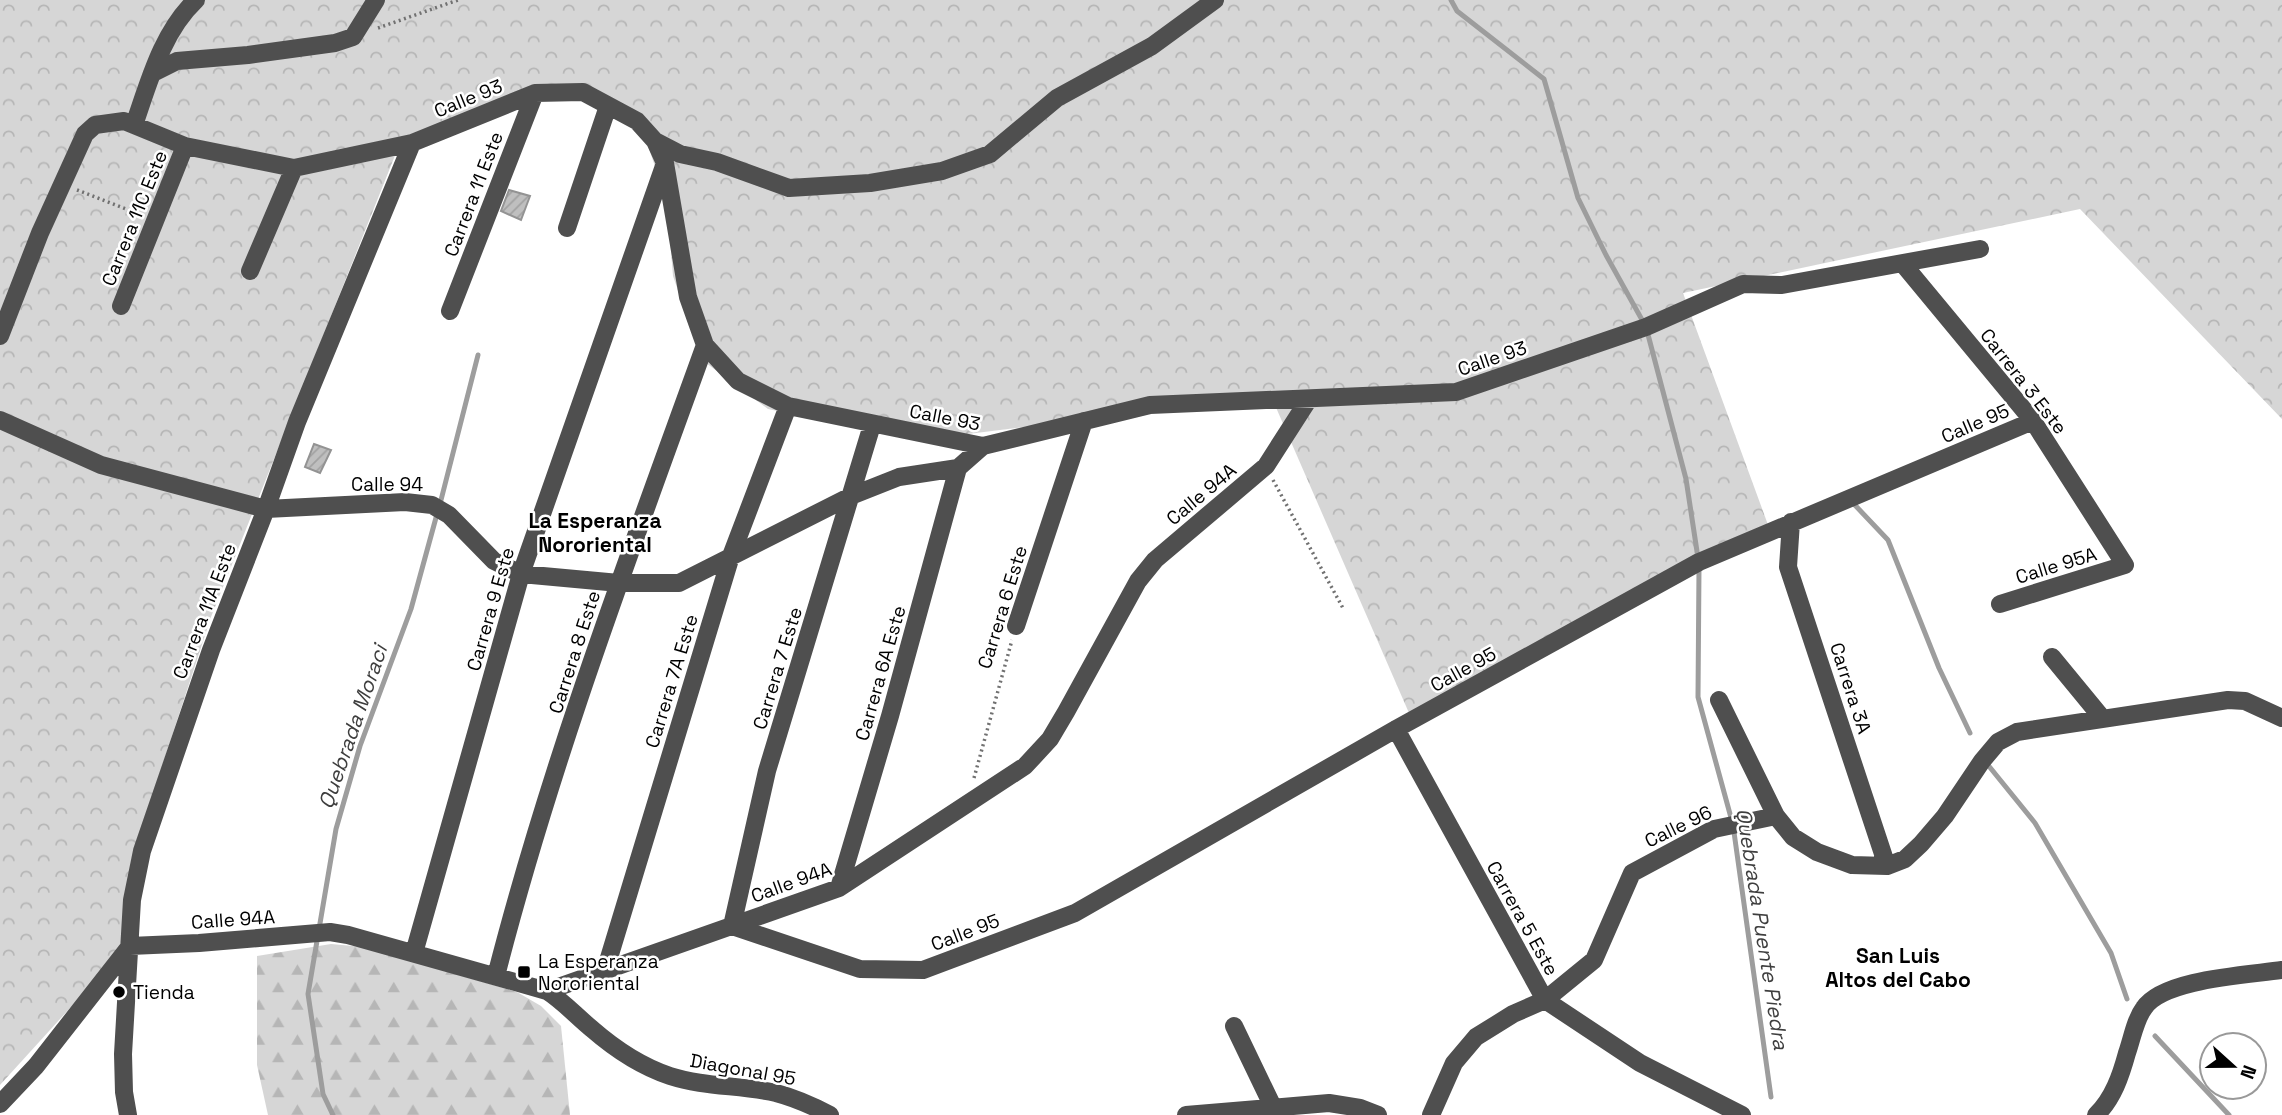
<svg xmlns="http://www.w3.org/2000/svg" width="2282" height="1115" font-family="'Space Grotesk',sans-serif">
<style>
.forest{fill:url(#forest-firs)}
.park{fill:url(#park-crowns)}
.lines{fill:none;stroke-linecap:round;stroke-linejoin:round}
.stream{stroke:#9d9d9d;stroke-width:5}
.building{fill:url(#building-hatch);stroke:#939393;stroke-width:2}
.path{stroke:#717171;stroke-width:3.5;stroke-dasharray:2 3.5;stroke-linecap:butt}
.minor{stroke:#4f4f4f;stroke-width:18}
.poi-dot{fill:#000;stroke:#fff;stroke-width:2.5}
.labels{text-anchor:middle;stroke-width:5;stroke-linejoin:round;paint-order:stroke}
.street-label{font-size:19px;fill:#000;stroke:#fff}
.poi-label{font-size:19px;fill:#000;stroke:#fff;text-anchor:start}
.neighbourhood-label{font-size:21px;font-weight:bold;fill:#000;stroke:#fff}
.water-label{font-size:21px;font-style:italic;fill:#3e3e3e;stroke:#fff}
</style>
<defs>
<pattern id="forest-firs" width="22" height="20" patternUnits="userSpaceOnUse" patternTransform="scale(1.75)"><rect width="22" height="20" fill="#d6d6d6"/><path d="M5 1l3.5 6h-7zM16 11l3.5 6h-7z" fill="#b6b6b6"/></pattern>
<pattern id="park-crowns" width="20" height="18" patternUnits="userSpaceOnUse" patternTransform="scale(1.75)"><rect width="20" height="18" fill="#d6d6d6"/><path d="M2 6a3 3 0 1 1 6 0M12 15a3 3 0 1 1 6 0" fill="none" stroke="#b6b6b6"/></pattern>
<pattern id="building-hatch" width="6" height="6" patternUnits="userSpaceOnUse" patternTransform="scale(1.75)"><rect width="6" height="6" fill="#bfbfbf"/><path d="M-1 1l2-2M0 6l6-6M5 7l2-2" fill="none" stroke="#a2a2a2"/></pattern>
</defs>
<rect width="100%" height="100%" fill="#fff"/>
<path class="forest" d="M331,944L364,947L517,992L541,1006L561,1026L570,1115H268L257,1065V956Z"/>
<path class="park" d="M0,0H2282V419L2080,209L1683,293L1771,533L1409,713L1271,396L960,435L847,426L768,409L702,360L673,276L667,202L643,131L586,92H515L396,153L211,617L131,861L120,953L0,1085Z"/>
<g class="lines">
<path class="stream" d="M1451,0L1457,11L1544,79L1578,198L1606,255L1646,327L1686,479L1698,558
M1852,502L1888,540L1939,668L1970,733
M440,504L478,355
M1699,568L1698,697L1733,825L1771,1097
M1988,765L2035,823L2111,953L2127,999
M2155,1036L2229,1115
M333,1115L323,1094L308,994L336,829L360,746L411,609L437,514"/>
</g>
<path class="building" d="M509,190L530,196L521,220L501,211Z
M314,444L331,450L320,473L305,467Z"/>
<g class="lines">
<path class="path" d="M378,28L458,0
M77,190L139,214
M1273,480L1344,610
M974,778L1012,640"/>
<path class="minor" d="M153,73L177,61L248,55L335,43L353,37L376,0
M134,125C149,82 162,32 196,0
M655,141L680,154L717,162L789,188L870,183L942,171L990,154L1057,98L1152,46L1215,0
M567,228L608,106
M1903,264L2033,421L2125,565L2000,604
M250,271L294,168
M121,306L185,146
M450,311L535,93
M0,336L40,233L85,134L95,125L124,121L185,146L294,168L412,143L535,93L583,92L637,121L655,141L665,163L688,297L705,345L738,381L788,406L983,446L1150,405L1456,392L1646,327L1743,284L1782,285L1980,249
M0,420L101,465L266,509L405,502L432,505L449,515L494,561L521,574L619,583H679L851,496L899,477L958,468L983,446
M872,425L767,771L732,926L860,969L923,970L1075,913L1396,729L1699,562L2033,421
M1791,522L1788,567L1887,866
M1016,626L1084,421
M2052,657L2103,719
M1719,700L1776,816L1793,837L1817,852L1852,865L1887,866L1905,859L1921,844L1945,816L1982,761L1998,742L2017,732L2228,700L2245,701L2282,718
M1396,729L1545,1000L1640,1063L1742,1115
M839,888L890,716L958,468
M130,946L199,943L330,932L348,935L547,991C564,1002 576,1016 592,1029C615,1049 640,1066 670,1076C704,1087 740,1085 776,1093C795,1098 813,1106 830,1115
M414,953L521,574L664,166
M605,971L731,556L788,406
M496,976C551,761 630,553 705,345
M547,991L839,888L1025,766L1050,739L1066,712L1138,581L1155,560L1266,466L1309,399
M1234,1026L1273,1107
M0,1104L36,1066L130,946
M128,1115L124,1092L123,1054L132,900L142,851L211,650L266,509L297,422L412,143
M1186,1115L1329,1103L1360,1108L1378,1115
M1431,1115L1454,1063L1476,1037L1513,1014L1545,1000L1594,960L1632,873L1714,829L1776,816
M2096,1115C2113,1099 2121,1075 2127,1053C2132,1039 2135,1020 2144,1008C2163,979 2248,975 2282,970"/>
</g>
<g class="poi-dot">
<rect x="517" y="965" width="14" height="14" rx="3.5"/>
<circle cx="119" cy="992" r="7"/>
</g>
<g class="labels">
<g class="street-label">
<text transform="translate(468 98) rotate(-22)" y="7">Calle 93</text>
<text transform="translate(473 194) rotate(-69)" y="7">Carrera 11 Este</text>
<text transform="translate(134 218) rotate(-68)" y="7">Carrera 11C Este</text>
<text transform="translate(1492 358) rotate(-19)" y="7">Calle 93</text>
<text transform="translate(2024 381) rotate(52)" y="7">Carrera 3 Este</text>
<text transform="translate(945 417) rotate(11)" y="7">Calle 93</text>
<text transform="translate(1975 423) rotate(-23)" y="7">Calle 95</text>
<text x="387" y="491">Calle 94</text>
<text transform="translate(1201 494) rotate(-40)" y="7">Calle 94A</text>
<text transform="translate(2056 565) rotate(-17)" y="7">Calle 95A</text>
<text transform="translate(1002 607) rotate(-73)" y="7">Carrera 6 Este</text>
<text transform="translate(490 609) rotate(-74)" y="7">Carrera 9 Este</text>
<text transform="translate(204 611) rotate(-69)" y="7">Carrera 11A Este</text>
<text transform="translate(574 652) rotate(-72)" y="7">Carrera 8 Este</text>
<text transform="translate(777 668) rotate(-73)" y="7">Carrera 7 Este</text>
<text transform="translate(1463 669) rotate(-29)" y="7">Calle 95</text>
<text transform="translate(880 673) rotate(-74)" y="7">Carrera 6A Este</text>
<text transform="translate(671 681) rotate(-73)" y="7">Carrera 7A Este</text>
<text transform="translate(1851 688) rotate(72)" y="7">Carrera 3A</text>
<text transform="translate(1678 826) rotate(-26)" y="7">Calle 96</text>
<text transform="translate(791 882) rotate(-20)" y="7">Calle 94A</text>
<text transform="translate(1523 918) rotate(61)" y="7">Carrera 5 Este</text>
<text transform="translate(233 919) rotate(-4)" y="7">Calle 94A</text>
<text transform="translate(965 932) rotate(-21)" y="7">Calle 95</text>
<text transform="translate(743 1069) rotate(10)" y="7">Diagonal 95</text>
</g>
<g class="poi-label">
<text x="538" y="968">La Esperanza<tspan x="538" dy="22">Nororiental</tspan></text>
<text x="133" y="999">Tienda</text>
</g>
<g class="neighbourhood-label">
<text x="595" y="528">La Esperanza<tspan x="595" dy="24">Nororiental</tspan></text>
<text x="1898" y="963">San Luis<tspan x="1898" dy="24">Altos del Cabo</tspan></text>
</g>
<g class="water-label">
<text transform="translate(353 727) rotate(-71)" y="7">Quebrada Moraci</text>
<text transform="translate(1762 929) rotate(81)" y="7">Quebrada Puente Piedra</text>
</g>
</g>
<g transform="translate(2233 1066) rotate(111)"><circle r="33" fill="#ffffff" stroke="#999999" stroke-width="2"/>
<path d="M0-5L12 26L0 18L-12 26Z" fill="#000000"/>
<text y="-10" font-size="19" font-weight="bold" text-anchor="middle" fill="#000000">N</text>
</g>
</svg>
